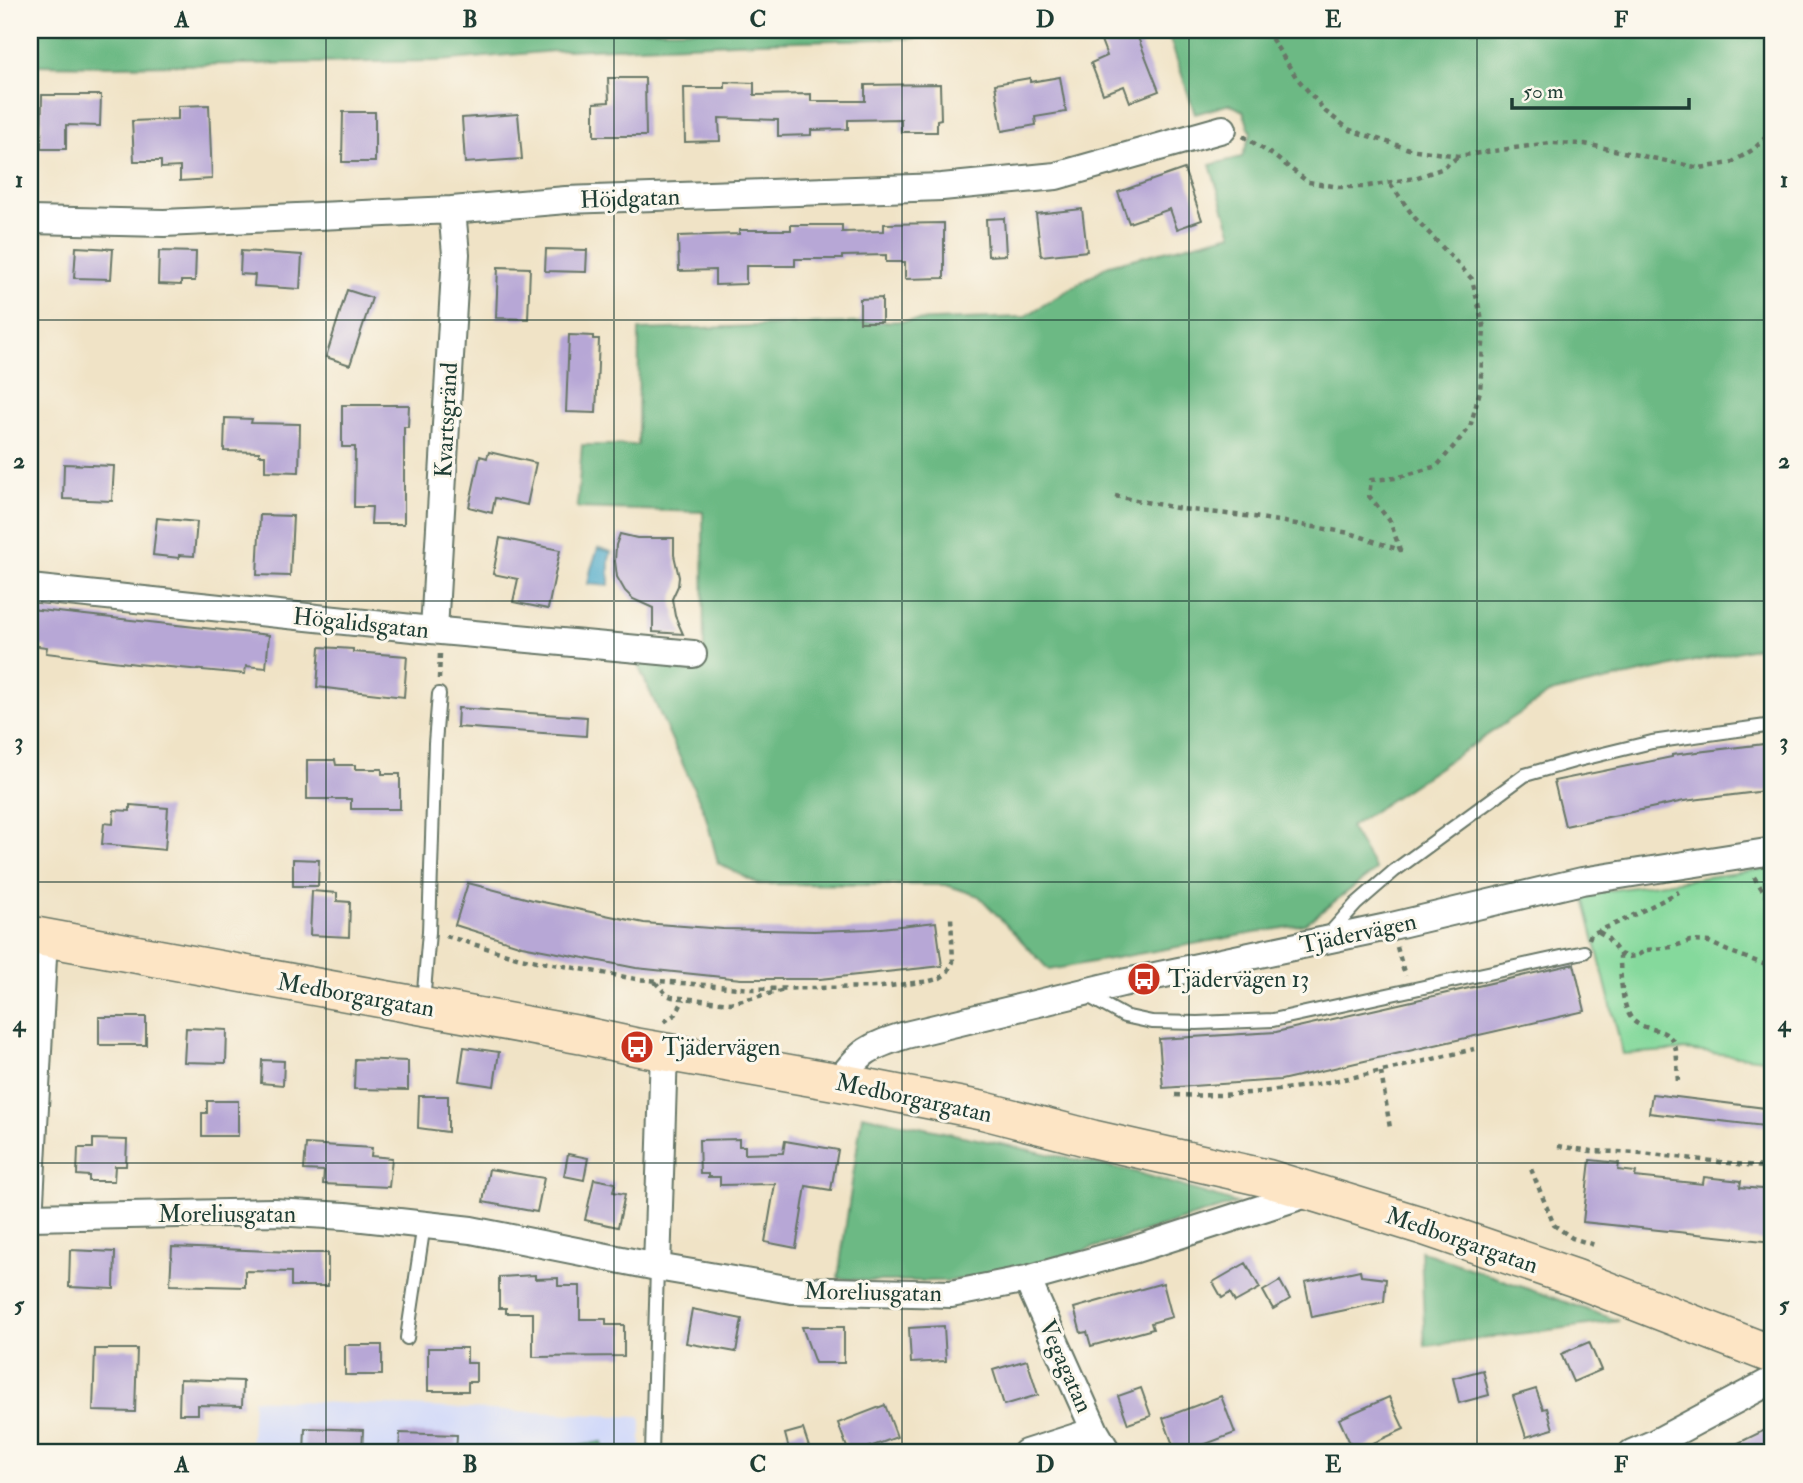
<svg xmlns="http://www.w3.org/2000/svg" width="1803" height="1483" font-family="'IM FELL Double Pica',serif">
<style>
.built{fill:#d1d9f9}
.green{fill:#85d99c;stroke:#528b68;stroke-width:2}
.forest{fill:#6cb984;stroke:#467b5c;stroke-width:2}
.water{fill:#49a7c7;stroke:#34727e;stroke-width:2}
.building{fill:#b7a7d6}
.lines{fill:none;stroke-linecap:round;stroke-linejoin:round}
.lane-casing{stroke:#687767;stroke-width:16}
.street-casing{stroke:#687767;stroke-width:30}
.secondary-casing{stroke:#687767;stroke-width:40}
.path{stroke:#687767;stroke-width:4.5;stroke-dasharray:5 5;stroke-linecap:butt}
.lane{stroke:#fff;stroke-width:12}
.street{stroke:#fff;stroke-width:26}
.secondary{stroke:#fde5c5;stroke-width:37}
.grid{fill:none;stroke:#1f3d34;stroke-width:2;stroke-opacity:0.55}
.labels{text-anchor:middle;stroke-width:6;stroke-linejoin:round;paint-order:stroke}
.street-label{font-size:24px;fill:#1f3d34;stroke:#fbf7ec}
.poi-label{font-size:24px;fill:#1f3d34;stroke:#fbf7ec;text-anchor:start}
.neatline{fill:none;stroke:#1f3d34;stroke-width:2.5}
.grid-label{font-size:23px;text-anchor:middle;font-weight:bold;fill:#1f3d34}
</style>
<rect width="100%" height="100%" fill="#fbf7ec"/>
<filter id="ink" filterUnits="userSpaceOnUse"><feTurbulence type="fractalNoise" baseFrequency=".0143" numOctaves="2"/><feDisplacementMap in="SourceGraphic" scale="14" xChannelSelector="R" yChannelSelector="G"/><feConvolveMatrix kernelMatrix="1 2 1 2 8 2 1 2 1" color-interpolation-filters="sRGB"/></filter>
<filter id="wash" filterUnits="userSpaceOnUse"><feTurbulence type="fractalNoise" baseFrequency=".00686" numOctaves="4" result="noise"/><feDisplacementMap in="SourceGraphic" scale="28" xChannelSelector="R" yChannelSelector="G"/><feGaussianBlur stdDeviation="1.57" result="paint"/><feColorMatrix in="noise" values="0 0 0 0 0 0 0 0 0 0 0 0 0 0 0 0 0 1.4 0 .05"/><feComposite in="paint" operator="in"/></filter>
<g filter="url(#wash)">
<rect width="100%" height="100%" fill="#f0e3c6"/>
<path class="built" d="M253,1399L641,1417V1453H250Z"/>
<path class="green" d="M1773,868V1060L1685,1050L1623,1054L1583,894Z
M602,1442L604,1453H543Z"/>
<path class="forest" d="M30,30H986L960,37L758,42L566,50L439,61L112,66L30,65Z
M1167,30H1773V644L1550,693L1350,827L1376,870L1305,924L1049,970L979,896L946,885L758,884L718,863L705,813L636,661L704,668L703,512L577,508L582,445H638L639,330L1024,317L1109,265L1232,234L1210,165L1242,157L1251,133L1243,111L1230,104L1195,114Z
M862,1115L1135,1172L1237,1203L1009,1274L947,1281H867L838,1278Z
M1421,1251L1619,1321L1425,1346Z"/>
<path class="water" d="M598,548L611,552L609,560V586L588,584L591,569Z"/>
<g id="blocks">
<path class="building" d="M1097,30H1135L1159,91L1130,102L1124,86L1103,94L1091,63L1107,56Z
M1060,77L1066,112L1035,117L1036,125L1002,131L995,84L1030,78V82Z
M608,78H645L646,136H594V103L609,102Z
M725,82L754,83V95L811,94V101H865V85L940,84L941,119L937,120V132H901V119L848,120V129L811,130V135L778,136V120L719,118L720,141L685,142L684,88H725Z
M42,95H101L100,126L66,125V149H41Z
M209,105L212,179L180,181V167L161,168V161H134L132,121L178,119V106Z
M343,112H375V162H342Z
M518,114L522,159L465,163L462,118Z
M1184,169L1202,220L1177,229L1170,209L1129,223L1118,192Z
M1082,209L1087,251L1041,256L1036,214Z
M1004,218L1006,255L988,256L986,219Z
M944,223V278L905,279V262H886V255L842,256V259H795V266H746V284L715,285V270L679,271L678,236L739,234V230H791V225H842V232L884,231V224Z
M76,247L113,249L111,279L74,278Z
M546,249L587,250L586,272L545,271Z
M159,251L196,252L195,281H181V285L158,284Z
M241,251L302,255L300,289L254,286L255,275L240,274Z
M498,267L530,268L528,319L496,318Z
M347,290L372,298L350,365L326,357Z
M882,298V322H860V299Z
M569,335L593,336V339H599L596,413L566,412Z
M342,405H409L408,427H404V524H371L372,507H354L355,447H342Z
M225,418L252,419L251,423L300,424L299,472L265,471V455H259V452L224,451Z
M489,452L536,463L527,505L495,498L492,513L469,507L480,456L487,458Z
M64,464L114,466L112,501L63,499Z
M260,515L293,516L290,576L257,575Z
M157,518L197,522L194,556L179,555V558L153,555Z
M620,534L637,538H674V555L679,577L678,586L672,599L675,616L683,634L653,632V608L633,599L625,591L617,577L615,561L616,545Z
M500,538L560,550L548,609L513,602L518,579L493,574Z
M30,609L269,635L266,668L246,666L245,674L137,664L46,653L47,647L30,645Z
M320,647L353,649V652L407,656L404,697L317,687Z
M458,708L587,717L586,736L457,727Z
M1773,743V790L1684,801L1565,826L1554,781L1672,757V755Z
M307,760H335L336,765H355V769H382V774H400V809H351V799H307Z
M130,805L168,808L165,850L102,844L104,823L113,824L114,810L130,811Z
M293,859L319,860L318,886H293Z
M468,883L533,900L644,923L723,929L814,931L872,929L936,922L942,966L820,979H741L636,968L522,946L455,925Z
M312,891L337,893V901L350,902L349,937L310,935Z
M1574,964L1585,1011L1281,1080L1163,1088L1159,1039L1276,1032Z
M99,1017H146V1045H99Z
M186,1028L227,1030L226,1063L184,1062Z
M464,1047L499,1052L494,1086L459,1081Z
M355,1059L408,1061V1090L354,1089Z
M262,1060L284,1061L283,1085L261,1083Z
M1652,1094L1773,1109V1127L1649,1113Z
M419,1096H448V1132L418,1128Z
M207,1101H238V1136H202V1113H207Z
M93,1139L127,1140L126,1166H115L114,1181H89V1176L77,1175L78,1148H93Z
M739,1139V1146H745V1154L783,1153L785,1141L838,1150L831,1190L806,1186L796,1248L765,1242L775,1184L720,1185V1177H708V1174H700L699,1140Z
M306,1144L372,1148L371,1156L392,1158L389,1187L323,1184L324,1171L304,1170Z
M568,1154L588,1158L584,1180L564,1176Z
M1590,1160L1619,1163L1618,1170L1636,1172L1635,1177L1703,1184L1704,1177L1741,1181L1740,1187L1773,1190V1242L1583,1222Z
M489,1169L544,1178L537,1212L483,1202Z
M594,1179L615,1183L613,1192L625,1194L618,1227L585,1220Z
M172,1247L291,1252V1253H328V1286H291V1272L245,1271V1287L170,1285Z
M70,1250L115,1252L114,1289L69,1287Z
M1246,1263L1260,1288L1235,1302L1230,1293L1222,1298L1213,1282Z
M1360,1270L1361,1276L1386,1279L1384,1302L1312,1317L1305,1282Z
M535,1275V1279L558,1278V1286H580V1319H606V1325H624V1356L533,1357V1313H506V1308H499V1277Z
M1280,1281L1290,1299L1273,1309L1263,1291Z
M1163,1283L1172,1317L1151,1323L1153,1329L1091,1346L1087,1332L1081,1333L1074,1308Z
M692,1309L742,1319L736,1352L686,1343Z
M944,1326L946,1361L911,1363L909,1328Z
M802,1327H844V1363H815Z
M1589,1342L1601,1370L1573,1382L1561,1354Z
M345,1345H382V1375H345Z
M428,1348H467V1363H476V1382H468V1391H428Z
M95,1349H137L135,1412L93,1411Z
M1027,1360L1038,1395L1004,1405L993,1370Z
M1483,1370L1489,1395L1459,1403L1453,1378Z
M180,1379L243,1381L242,1406L198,1405V1414H179Z
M1141,1388L1151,1416L1128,1424L1118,1396Z
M1536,1389L1543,1409L1547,1408L1553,1429L1526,1437L1513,1396Z
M1221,1396L1235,1433L1182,1453H1176L1163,1418Z
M1389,1397L1404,1429L1354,1452L1339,1419Z
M885,1405L897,1437L854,1453H849L838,1423Z
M1773,1426V1453H1718Z
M305,1428L363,1430L362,1453H304Z
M803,1429L811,1453H790L785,1434Z
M400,1433L457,1435L456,1453H399Z"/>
</g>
</g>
<g filter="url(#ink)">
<use href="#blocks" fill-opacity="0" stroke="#687767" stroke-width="2"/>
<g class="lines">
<defs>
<path id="lane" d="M1329,934L1356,904L1394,871L1525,775L1574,761L1652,742L1773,725
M1086,995L1124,1016L1152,1022L1197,1023L1273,1020L1584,952
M423,1003L429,932L435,743L439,694
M407,1338L424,1224
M652,1453L657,1267"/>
<path id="street" d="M30,220L164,223L452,210L566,200L942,187L1056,176L1223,129
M30,588L441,631L693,654
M434,630L456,254L452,210
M838,1082C862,1050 868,1047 906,1035L1122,983L1392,926L1582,881L1773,851
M30,1201L44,938
M30,1217L274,1212L345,1216L471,1230L657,1267L792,1290L951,1294L1027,1279L1136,1249L1313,1192
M657,1267L664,1051
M1027,1279L1095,1431L1108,1453
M1026,1453L1095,1431
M1632,1453L1655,1443L1773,1380"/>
<path id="secondary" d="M30,935L581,1035L637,1047L838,1082L981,1110L1093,1139L1266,1178L1423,1226L1575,1278L1773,1355"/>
</defs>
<use href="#lane" class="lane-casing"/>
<use href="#street" class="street-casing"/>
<use href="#secondary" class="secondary-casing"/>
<path class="path" d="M1266,30L1296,77L1326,112L1350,130L1409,149L1458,156L1550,143L1585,144L1700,168L1731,163L1754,149L1773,130
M1243,136L1274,156L1308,182L1339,187H1363L1415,178L1441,169L1458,157
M1115,496L1182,509L1254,517L1350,533L1400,550L1390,521L1369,496L1371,480L1396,478L1437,466L1470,427L1480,391L1484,328L1472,279L1414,217L1389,182
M439,679L440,653
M1754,877L1771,903L1773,914
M1599,932L1606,936L1620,954L1628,957L1636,956L1647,950L1672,947L1690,941L1709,942L1728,951L1769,966L1773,970
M446,936L520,958L636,979L751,989L882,987L930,981L940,978L947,973L953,962L951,917
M1589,939L1591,934L1622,921L1679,892
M1397,947L1405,976
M1620,954C1620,970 1621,1006 1632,1019C1642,1032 1667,1026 1674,1043C1678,1052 1677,1072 1678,1082
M655,982L667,995L672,997L730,1003L785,990
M664,1022L676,1014L684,999
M1381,1072L1390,1128
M1175,1095C1276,1099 1376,1073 1474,1049
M1558,1146L1591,1151L1642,1153L1773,1168
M1531,1169L1554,1225L1572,1238L1595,1245"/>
<use href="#lane" class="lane"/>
<use href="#street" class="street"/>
<use href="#secondary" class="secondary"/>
</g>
</g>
<path class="grid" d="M326,30V1453M614,30V1453M902,30V1453M1189,30V1453M1477,30V1453M30,320H1773M30,601H1773M30,882H1773M30,1163H1773"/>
<defs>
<symbol id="bus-disc" viewBox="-11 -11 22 22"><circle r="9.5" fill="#c8321e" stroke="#fbf7ec"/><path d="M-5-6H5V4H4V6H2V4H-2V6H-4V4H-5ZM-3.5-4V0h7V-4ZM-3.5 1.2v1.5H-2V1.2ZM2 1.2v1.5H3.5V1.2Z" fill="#fff"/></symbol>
</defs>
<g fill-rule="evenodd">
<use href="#bus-disc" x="1125" y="960" width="38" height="38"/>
<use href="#bus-disc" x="618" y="1028" width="38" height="38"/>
</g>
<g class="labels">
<g class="street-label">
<text transform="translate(630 198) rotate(-2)" y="8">Höjdgatan</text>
<text transform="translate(446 420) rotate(-87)" y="8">Kvartsgränd</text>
<text transform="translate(361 623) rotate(6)" y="8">Högalidsgatan</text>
<text transform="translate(1358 933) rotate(-12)" y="8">Tjädervägen</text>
<text transform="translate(356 995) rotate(10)" y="8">Medborgargatan</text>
<text transform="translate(914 1098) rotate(12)" y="8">Medborgargatan</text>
<text x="227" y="1222">Moreliusgatan</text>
<text transform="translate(1462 1240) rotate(19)" y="8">Medborgargatan</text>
<text transform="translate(873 1292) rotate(1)" y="8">Moreliusgatan</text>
<text transform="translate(1066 1366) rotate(66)" y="8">Vegagatan</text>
</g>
<g class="poi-label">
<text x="1168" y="987">Tjädervägen 13</text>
<text x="662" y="1055">Tjädervägen</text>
</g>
</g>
<rect width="1803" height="1483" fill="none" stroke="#fbf7ec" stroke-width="77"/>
<path d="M1512 98v10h177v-10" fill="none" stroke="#1f3d34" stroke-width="3.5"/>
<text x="1523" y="98" font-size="21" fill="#1f3d34" stroke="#fbf7ec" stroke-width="5" paint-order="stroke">50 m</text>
<rect x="38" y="38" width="1726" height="1406" class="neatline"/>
<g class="grid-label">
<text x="182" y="27">A</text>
<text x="470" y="27">B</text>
<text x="758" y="27">C</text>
<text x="1045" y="27">D</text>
<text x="1333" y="27">E</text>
<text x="1621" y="27">F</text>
<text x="19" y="187">1</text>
<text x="1784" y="187">1</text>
<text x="19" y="468">2</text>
<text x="1784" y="468">2</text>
<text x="19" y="749">3</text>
<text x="1784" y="749">3</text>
<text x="19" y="1031">4</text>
<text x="1784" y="1031">4</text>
<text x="19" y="1312">5</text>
<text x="1784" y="1312">5</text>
<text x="182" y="1472">A</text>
<text x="470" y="1472">B</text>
<text x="758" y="1472">C</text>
<text x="1045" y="1472">D</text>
<text x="1333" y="1472">E</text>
<text x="1621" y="1472">F</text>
</g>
</svg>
